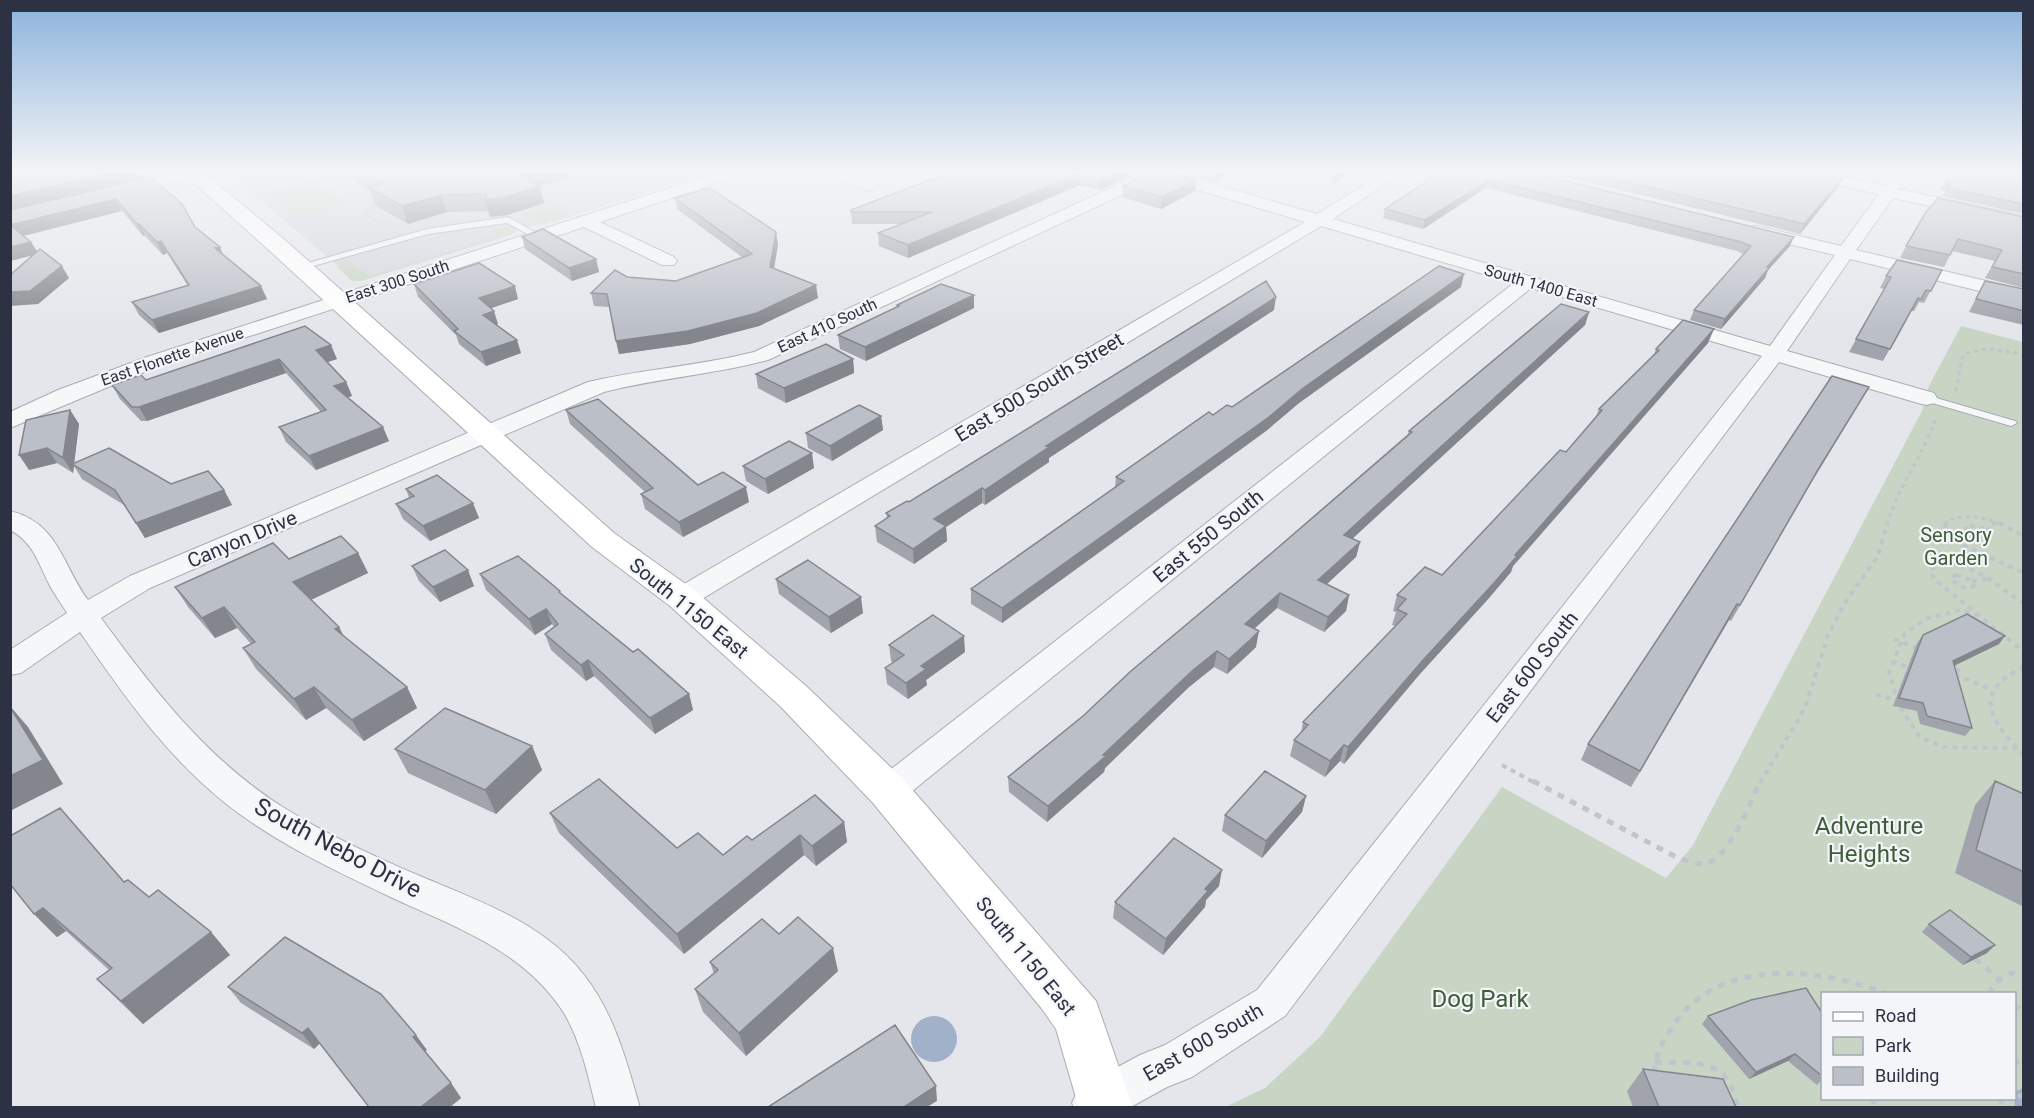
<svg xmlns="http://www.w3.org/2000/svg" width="2034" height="1118" font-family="Roboto,sans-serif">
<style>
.built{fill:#d2d5dd}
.green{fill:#c8d5c5;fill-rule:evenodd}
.water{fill:#a0b1c9}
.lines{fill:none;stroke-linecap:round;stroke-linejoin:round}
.stream{stroke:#a0b1c9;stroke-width:12}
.lane-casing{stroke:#a9acb5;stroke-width:2}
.street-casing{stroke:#a9acb5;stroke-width:2}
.secondary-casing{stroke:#a9acb5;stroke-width:2}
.path-far3{stroke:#c1c4ca;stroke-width:2;stroke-dasharray:3 3;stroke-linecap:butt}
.path-far2{stroke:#c1c4ca;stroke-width:3;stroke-dasharray:4 4;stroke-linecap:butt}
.path-far1{stroke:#c1c4ca;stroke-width:4;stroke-dasharray:5 5;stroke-linecap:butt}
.path{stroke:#c1c4ca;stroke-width:5;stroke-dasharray:7 7;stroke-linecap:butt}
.lane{fill:#f6f7f9;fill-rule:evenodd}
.street{fill:#f6f7f9;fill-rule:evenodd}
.secondary{fill:#fff;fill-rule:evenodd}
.wall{fill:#a1a4ac}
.shaded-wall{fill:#83868c}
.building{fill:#bbbfc8;stroke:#83868c;stroke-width:1.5}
.labels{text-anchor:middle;stroke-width:4.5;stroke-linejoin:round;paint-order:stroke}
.far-street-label{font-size:16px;fill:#2c3243;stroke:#f3f5f8}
.street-label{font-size:20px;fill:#2c3243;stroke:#f3f5f8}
.park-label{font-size:20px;fill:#3d5e39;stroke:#f3f5f8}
.near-park-label{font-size:24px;fill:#3d5e39;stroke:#f3f5f8}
.near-street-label{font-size:24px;fill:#2c3243;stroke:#f3f5f8}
</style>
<rect width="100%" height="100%" fill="#e4e6eb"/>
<path class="built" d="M250,173H708L547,224L534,225L361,281H352L337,265L234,178Z"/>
<path class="green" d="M316,180L346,204L297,216L268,192Z
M544,206H550L570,216L541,224L522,214Z
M507,227L516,231L511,235L361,281H352L337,267L340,264L338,263L347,261L371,276L494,237L495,230Z
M1961,326L2023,342V1107L1223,1108L1265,1088L1320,1037L1502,787L1666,878L1693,845L1922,411L1929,386ZM1822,994H2014V1098H1822Z"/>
<path class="water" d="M911 1039a23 23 0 1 1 46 0a23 23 0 1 1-46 0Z"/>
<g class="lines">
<path class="stream" d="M2021,1108L2020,1096L2024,1094"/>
<defs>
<path id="lane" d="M508,217L542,236L535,238L507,223L428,234L299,270L294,267L427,229Z
M1926,395L2015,421L2017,423L2011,426L1922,400V396Z"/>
<path id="street" d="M171,173H198L196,176L122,195L114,190L116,187Z
M716,173H739L737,176L600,222L674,257L677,261L674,265H662L584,227L161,365L10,428V412L58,390L147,357Z
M827,173H849L875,183L877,186L869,191L863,189L829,176Z
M1143,173H1175L1317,214L1384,173H1402L1333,219L1770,346L1835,255L1751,235L1748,231L1751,227L1757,226L1841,246L1879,194L1796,176L1794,173H1824L1885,186L1894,173H1909L1898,189L2024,216V226L1893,198L1856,250L2024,290V302L1850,259L1787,351L1934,393L1937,398L1934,403L1926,405L1918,403L1779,362L1285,1016L1192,1077L1167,1087L1129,1108H1074L1072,1103L1079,1088L1140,1055L1165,1045L1257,990L1762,356L1531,288L900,801L888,805L876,801L871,791L876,781L1514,283L1321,226L692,605L682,607L672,605L668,598L672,591L1305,222L1158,178L768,360C714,375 658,378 604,392L150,588L101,618C153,689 206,758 281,806C327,835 377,858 427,879C484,903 544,924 584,975C614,1013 627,1062 640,1108H596C588,1075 581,1042 564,1013C525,952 460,929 397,900C344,875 290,850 241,815C174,767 126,699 80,632L21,673L10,675V650L67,613C61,603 54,594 49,584C38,562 33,542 10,530V511C59,523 62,565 88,600L130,576L588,382C643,369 699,366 754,352Z"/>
<path id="secondary" d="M183,173H204L286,241L614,533L694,590L806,686L903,779L1096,1001L1133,1108H1079L1056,1029L1042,1009L873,803L780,706L670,606L592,547L270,251Z"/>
</defs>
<use href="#lane" class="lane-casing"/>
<use href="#street" class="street-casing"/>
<use href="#secondary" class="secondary-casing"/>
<path class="path-far3" d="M537,187L568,178
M378,203L372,205L379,209L364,213L383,225L387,224
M525,209L548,202L562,209"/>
<path class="path-far2" d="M1956,391L1962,359L1966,353L1987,349L2024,354
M1887,525C1898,486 1924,455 1936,417
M1946,525L1947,520C1967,514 1984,516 2003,525
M1994,525L1995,521"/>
<path class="path-far1" d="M1946,523L1945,528L1960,544L2024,573
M1999,523L2024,536
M1970,526L1981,528L1991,534V537L1973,536L1966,528Z
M1986,530L1992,529L1994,523
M1950,535L1968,533
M1956,575L1968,579L1974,586C1965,590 1957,586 1951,578Z
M1972,581L1987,579
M2024,604C1999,587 1961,551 1930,570L1934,579L2024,652
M1979,616L1961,610L1928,618L1905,633L1889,672L1899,706L1920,737L1943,747L2017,748
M1894,639L1919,649
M1892,661L1912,669
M1953,663L1960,666L1955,678
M2024,667C1969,693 1991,721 2024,756
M1955,675L1991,689
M1876,695L1897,700
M1502,765L1535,783
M1760,783L1805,708L1828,635L1846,601L1878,556L1887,523"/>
<path class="path" d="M1533,781L1676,857C1685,860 1698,866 1708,863C1730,856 1751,801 1760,781
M1975,959L1999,979
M1989,994C1996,979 2008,972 2024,971
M2014,1005L2024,1011
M2014,1059L2024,1068
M1655,1062C1678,1063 1716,1058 1729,1082C1734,1090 1734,1100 1739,1108
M1654,1073C1656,1051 1665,1037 1678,1019C1724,957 1823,968 1887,994
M2024,1094L2020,1096L2024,1103
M1871,1098L1878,1108
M1998,1098L2006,1108"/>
<use href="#lane" class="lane"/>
<use href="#street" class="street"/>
<use href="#secondary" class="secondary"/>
</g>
<path class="wall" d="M340,173H567L568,178L539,186L544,203L507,215L490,217L488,211L447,212L408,224L375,205L370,190Z
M948,173H1137L1100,190L1080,185L908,258L879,246L878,233L902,224H852L851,210Z
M1184,173H1231L1214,182Z
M1327,173H1349L1333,184Z
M1439,173H1533L1790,246L1768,270L1765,278L1721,329L1690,320L1694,310L1743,254L1737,251L1486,188L1423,229L1383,218L1385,209Z
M1551,173H1817L1842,179L1838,187L1800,234Z
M1836,173H1849L1847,176Z
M2024,173V214L1942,196L1945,192L1940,190L1945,182Z
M151,177L195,227L267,299L159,333L139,315L132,302L188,286L167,253L163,255L145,236H143L122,211L24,236L31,242L37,251L69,278L38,304L32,255L10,261V210Z
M1123,186L1195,191L1161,209L1122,197Z
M675,198L778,244L774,269L818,298L759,326L690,344L619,354L610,307L594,306L591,293L627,277L676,281L742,257L678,210Z
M2024,217V288L1985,278L1995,261L1952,251L1944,267L1900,258L1906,246Z
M522,237L596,259L599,272L572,281L525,249Z
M1942,270L1924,303L1919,302L1914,311H1911L1883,361L1849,352L1884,289L1880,288L1886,276Z
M1985,281L2024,289V325L1969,312Z
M414,284L518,299L490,308L498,324L496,325L521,353L486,366L459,344L456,335L418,297Z
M1461,287L1299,403L1266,431L1002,623L971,604V589L1115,487L1116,477L1213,415L1232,407Z
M974,295V308L866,361L840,349L838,335L897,307V305Z
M1274,310L1049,458V462L985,505L982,503L946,527L947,541L914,564L877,542L875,526L887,518L886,513Z
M1589,312L1585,325L1352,539L1360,542L1356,557L1327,584L1349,595L1346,611L1324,632L1277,608L1254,629L1256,647L1248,655L1227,674L1214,667L1189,687L1105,768L1104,772L1047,822L1009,792L1008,777L1083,716L1408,434L1409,431Z
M305,326L337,359L327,362L346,382L352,396L348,397L389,441L316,470L286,442L279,427L321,412L286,373L147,421H141L120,399L112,385L146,380Z
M1708,343L1513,566L1511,572L1489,598L1419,675L1344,764L1340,761L1325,777L1290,756L1294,740L1301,733L1303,722L1396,626L1392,625L1396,612L1393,611L1397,595L1442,575L1566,452L1596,417L1599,409L1654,355L1656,349Z
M853,359L854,373L786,403L758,388L756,374Z
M1869,387L1811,483L1731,621L1729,620L1631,787L1581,760L1588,744Z
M70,410L79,424L74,463L171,484L224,490L232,505L145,538L124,505L82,479L74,466L73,473L57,463L29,470Z
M566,410L698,485L749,502L683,537L645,509L641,494L645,492L570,424Z
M881,416L883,430L832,461L808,448L806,433Z
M743,466L814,468L768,494L746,481Z
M406,489L479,518L430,541L403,519L396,504L409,498Z
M358,553L368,573L311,600L344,637L407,687L417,708L364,741L326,708L306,720L256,669L243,648L251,644L237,628L215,638L188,607L175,587L289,559Z
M412,566L474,586L440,602L419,581Z
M480,574L561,594L633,652L689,694L693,710L655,734L594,676L586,681L551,650L545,634L554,627L552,624L535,635L486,590Z
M776,579L863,613L831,633L779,594Z
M1923,635L1999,644L1954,666L1972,728L1965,736L1920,724L1917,711L1893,706L1917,643Z
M889,645L965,652L926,680L927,685L908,699L887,684L885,668L893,663L891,661Z
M532,746L542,770L496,814L408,773L395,749Z
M1995,781L2024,794V907L1955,873L1975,805Z
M1306,796L1302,812L1262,858L1222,831L1225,815Z
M550,813L677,848L723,855L752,840L844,822L847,842L816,866L804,855L684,954L559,833Z
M124,882L211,932L230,955L143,1024L120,1002L97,979L109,970L66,931L57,937L34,914Z
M1219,886L1206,900L1205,907L1163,955L1113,918L1115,902Z
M1929,924L1987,953L1963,965L1922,932Z
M779,934L838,971L746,1056L703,1012L695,989L714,974L710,962Z
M228,987L427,1050L425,1051L451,1083L461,1098L450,1107H369L320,1043L314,1049L241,1003Z
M1822,1013V1080L1817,1085L1788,1061L1749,1079L1702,1024L1708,1016Z
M1643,1069L1736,1107H1633L1627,1091Z"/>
<path class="shaded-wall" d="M108,173H141L143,178L10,210V196Z
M519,173H567L568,178L520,191L515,174Z
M1080,173V185L908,258V245Z
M1113,173H1137L1100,190V179Z
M1215,173H1231L1214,182Z
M1335,173H1349L1333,184Z
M1842,179L1838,187L1800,234L1804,224Z
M1196,180L1195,191L1161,209L1162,197Z
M1489,180L1486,188L1423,229L1425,220Z
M540,186L544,203L507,215L490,217L485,200Z
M441,195L447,212L408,224L402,206Z
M116,199L122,211L18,237L10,225Z
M137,224H139L145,236H143Z
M776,232L778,244L772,280L770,267Z
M1794,237L1790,246L1768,270L1765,278L1721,329L1725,319L1767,267Z
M161,241L167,253L163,255L157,242Z
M31,242L38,254L10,261V247Z
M220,247L225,260L215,248Z
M596,259L599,272L572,281L569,268Z
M62,266L69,278L38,304L10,306V292Z
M1464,274L1461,287L1299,403L1266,431L1002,623V608L1302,389Z
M816,285L818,298L759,326L690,344L619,354L616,341Z
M261,286L267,299L159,333L152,320Z
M515,286L518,299L483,311L479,298Z
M974,295V308L866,361L865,347Z
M1276,297L1274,310L1049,458V462L985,505V490L1046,446Z
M494,311L498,324L487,328L483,315Z
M1589,312L1585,325L1340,550L1344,535Z
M1714,329L1708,343L1513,566L1511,572L1489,598L1419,675L1344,764L1348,747L1424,659Z
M517,340L521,353L486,366L481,352Z
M331,345L337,359L322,364L316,350Z
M279,359L286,373L147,421L139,407Z
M853,359L854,373L786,403L784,388Z
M346,382L352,396L340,400L334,386Z
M1869,387L1811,483L1731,621L1819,468Z
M70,410L79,424L74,465L72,464L74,466L73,473L63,458Z
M881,416L883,430L832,461L830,446Z
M383,427L389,441L316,470L309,456Z
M47,448L57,463L29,470L19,455Z
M812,453L814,468L768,494L765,479Z
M746,487L749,502L683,537L679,522Z
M982,488V503L946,527L947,541L914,564L913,549L934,519Z
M224,490L232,505L145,538L136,523Z
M473,503L479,518L430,541L423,526Z
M1360,542L1356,557L1315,595L1318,580Z
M358,553L368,573L304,603L293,582Z
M468,570L474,586L440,602L433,587Z
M1280,593L1277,608L1243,639L1245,624Z
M1349,595L1346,611L1324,632L1328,617Z
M861,597L863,613L831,633L829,617Z
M1737,604L1729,620L1631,787L1640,771Z
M224,607L237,628L215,638L202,618Z
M546,609L552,624L535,635L529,619Z
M339,627L350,648L335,629Z
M1259,631L1256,647L1227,674L1229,659Z
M964,636L965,652L926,680L927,685L908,699L906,683L921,666Z
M2005,636L1999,644L1947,669L1953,661Z
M1217,651L1214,667L1189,687L1105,768L1104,772L1047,822L1048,806L1192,671Z
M588,660L594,676L586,681L581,665Z
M314,687L326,708L306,720L294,699Z
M407,687L417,708L364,741L352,720Z
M689,694L693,710L655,734L650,718Z
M10,706L28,727L63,784L10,811Z
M1344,745L1340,761L1325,777L1330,761Z
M532,746L542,770L496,814L485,790Z
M1306,796L1302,812L1262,858L1266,841Z
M844,822L847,842L816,866L812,846Z
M800,835L804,855L684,954L677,934Z
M1222,870L1219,886L1206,900L1205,907L1163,955L1166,939L1205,889Z
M43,908L66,931L57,937L34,914Z
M211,932L230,955L143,1024L121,1001Z
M1995,945L1987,953L1963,965L1971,957Z
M833,948L838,971L746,1056L739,1033Z
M308,1028L320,1043L314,1049L302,1033Z
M416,1035L427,1050L424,1052L413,1037Z
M1795,1054L1788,1061L1749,1079L1756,1072Z
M451,1083L461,1098L450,1107H421Z
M936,1086L937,1101L927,1107H904Z"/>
<path class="building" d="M10,173H108L10,196Z
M364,173H519L515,174L540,186L502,198L485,200L487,194L441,195L402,206L369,188L383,184Z
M948,173H1080L908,245L878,233L932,212H851V210Z
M1081,173H1113L1100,179Z
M1150,173H1173L1196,180L1162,197L1123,186Z
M1439,173H1533L1794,237L1767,267L1769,268L1725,319L1694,310L1751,246L1741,242L1489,180L1425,220L1385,209Z
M1590,173H1817L1842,179L1804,224Z
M1950,173H2024V204L1947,188L1951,183L1945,182Z
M151,177L182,204L195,227L220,247L215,248L261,286L152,320L132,302L189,285L161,241L157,242L139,224H137L116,199L10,225V210Z
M710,188L776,232L770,267L816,285L757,313L688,331L616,341L607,294L591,293L615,270L627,277L676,281L752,254L675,198Z
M1938,198L2024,217V274L1992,267L2002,250L1958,239L1950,255L1906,246L1926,212Z
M10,225L31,242L10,247Z
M543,229L596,259L569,268L522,237Z
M40,249L62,266L30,291L10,292V275Z
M1897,260L1942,270L1931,291L1926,290L1921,299L1918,298L1890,349L1856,339L1891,277L1886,276Z
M479,263L515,286L479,298L494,311L483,315L517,340L481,352L454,331L458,329L414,284Z
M1439,266L1464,274L1302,389L1269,417L1002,608L971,589L1124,481L1116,477L1209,412L1213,415L1227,405L1232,407Z
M1266,281L1276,297L1046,446L1049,447L985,490L982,488L934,519L946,526L913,549L875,526L890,516L886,513L907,501L909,502Z
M1985,281L2024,289V311L1976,299Z
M941,284L974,295L865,347L838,335L899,306L897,305Z
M1561,304L1589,312L1344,535L1360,542L1318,580L1349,595L1328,617L1280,593L1245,624L1259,631L1250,640L1229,659L1217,651L1192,671L1103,755L1106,756L1048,806L1008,777L1083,716L1131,671L1274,551L1412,432L1409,431Z
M1683,320L1714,329L1515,555L1517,556L1494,583L1424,659L1348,747L1344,745L1330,761L1294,740L1308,725L1303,722L1407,614L1397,609L1406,599L1397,595L1425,567L1442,575L1560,450L1566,452L1602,410L1599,409L1659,350L1656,349Z
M305,326L331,345L316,350L346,382L334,386L383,427L309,456L279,427L326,410L279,359L139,407H132L112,385L141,375L146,380Z
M826,344L853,359L784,388L756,374Z
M1832,376L1869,387L1819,468L1740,605L1737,604L1640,771L1588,744Z
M598,399L698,485L723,472L746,487L679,522L641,494L653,488L566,410Z
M859,405L881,416L830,446L806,433Z
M70,410L63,458L47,448L19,455L26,420Z
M789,441L812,453L765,479L743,466Z
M109,448L171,484L208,471L224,490L136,523L115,490L72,464Z
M437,475L473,503L423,526L396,504L414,496L406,489Z
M341,536L358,553L293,582L339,627L335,629L407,687L352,720L314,687L294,699L243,648L255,642L224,607L202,618L175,587L273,543L289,559Z
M445,550L468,570L433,587L412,566Z
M518,556L560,591L559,592L633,652L638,649L689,694L650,718L588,660L581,665L545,634L558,624L546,609L529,619L480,574Z
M808,560L861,597L829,617L776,579Z
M1967,614L2005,636L1953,661L1972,728L1927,716L1923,703L1899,698L1923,635Z
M933,615L964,636L921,666L926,669L906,683L885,668L904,655L889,645Z
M10,707L43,760L10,776Z
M445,708L532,746L485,790L395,749Z
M1265,771L1306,796L1266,841L1225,815Z
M599,779L677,848L698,833L723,855L747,836L752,840L815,795L844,822L812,846L800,835L677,934L550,813Z
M1995,781L2024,794V872L1976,850Z
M60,808L124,882L128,880L149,897L158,890L211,932L121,1001L97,979L112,968L43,908L34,914L10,884V836Z
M1174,838L1222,870L1205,889L1208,891L1166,939L1115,902Z
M1950,910L1995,945L1971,957L1929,924Z
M798,917L833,948L739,1033L695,989L718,970L710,962L762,919L779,934Z
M285,937L381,994L416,1035L413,1037L451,1083L421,1107H369L308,1028L302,1033L228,987Z
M1806,988L1822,1013V1076L1795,1054L1756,1072L1708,1016L1751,1000Z
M895,1025L936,1086L904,1107H768Z
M1643,1069L1723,1079L1736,1107H1659Z"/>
<linearGradient id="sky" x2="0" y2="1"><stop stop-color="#8bb3dc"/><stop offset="0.52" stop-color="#f3f4f6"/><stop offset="1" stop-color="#f3f4f6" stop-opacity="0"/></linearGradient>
<rect width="2034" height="330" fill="url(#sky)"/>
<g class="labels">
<g class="far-street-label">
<text transform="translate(397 281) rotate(-18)" y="6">East 300 South</text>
<text transform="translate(1541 285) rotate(16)" y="6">South 1400 East</text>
<text transform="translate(827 325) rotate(-25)" y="6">East 410 South</text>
<text transform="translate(172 356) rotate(-19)" y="6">East Flonette Avenue</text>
</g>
<g class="street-label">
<text transform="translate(1039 387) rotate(-31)" y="7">East 500 South Street</text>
<text transform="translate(1208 536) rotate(-39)" y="7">East 550 South</text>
<text transform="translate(242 539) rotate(-23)" y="7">Canyon Drive</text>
<text transform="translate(689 608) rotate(39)" y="7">South 1150 East</text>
<text transform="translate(1532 667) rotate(-52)" y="7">East 600 South</text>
<text transform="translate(1026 956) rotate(51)" y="7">South 1150 East</text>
<text transform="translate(1203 1042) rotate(-30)" y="7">East 600 South</text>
</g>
<g class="park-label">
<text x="1956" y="542">Sensory<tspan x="1956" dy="23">Garden</tspan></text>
</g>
<g class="near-park-label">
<text x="1869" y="834">Adventure<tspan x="1869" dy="28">Heights</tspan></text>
<text x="1480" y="1007">Dog Park</text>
</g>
<g class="near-street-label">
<text transform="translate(338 848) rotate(28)" y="8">South Nebo Drive</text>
</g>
</g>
<rect width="2034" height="1118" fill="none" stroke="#2c3243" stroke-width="24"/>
<rect x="1821" y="992" width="195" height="108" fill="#f3f5f8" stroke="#a3a7b0" stroke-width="1.5"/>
<rect x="1833" y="1012" width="30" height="9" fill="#ffffff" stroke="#a3a7b0" stroke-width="1.5"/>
<text x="1875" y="1022" font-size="18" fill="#2c3243">Road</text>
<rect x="1833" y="1037" width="30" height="18" fill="#c8d5c5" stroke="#a3a7b0" stroke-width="1.5"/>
<text x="1875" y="1052" font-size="18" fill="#2c3243">Park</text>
<rect x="1833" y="1067" width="30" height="18" fill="#bbbfc8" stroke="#a3a7b0" stroke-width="1.5"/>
<text x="1875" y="1082" font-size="18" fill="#2c3243">Building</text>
</svg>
